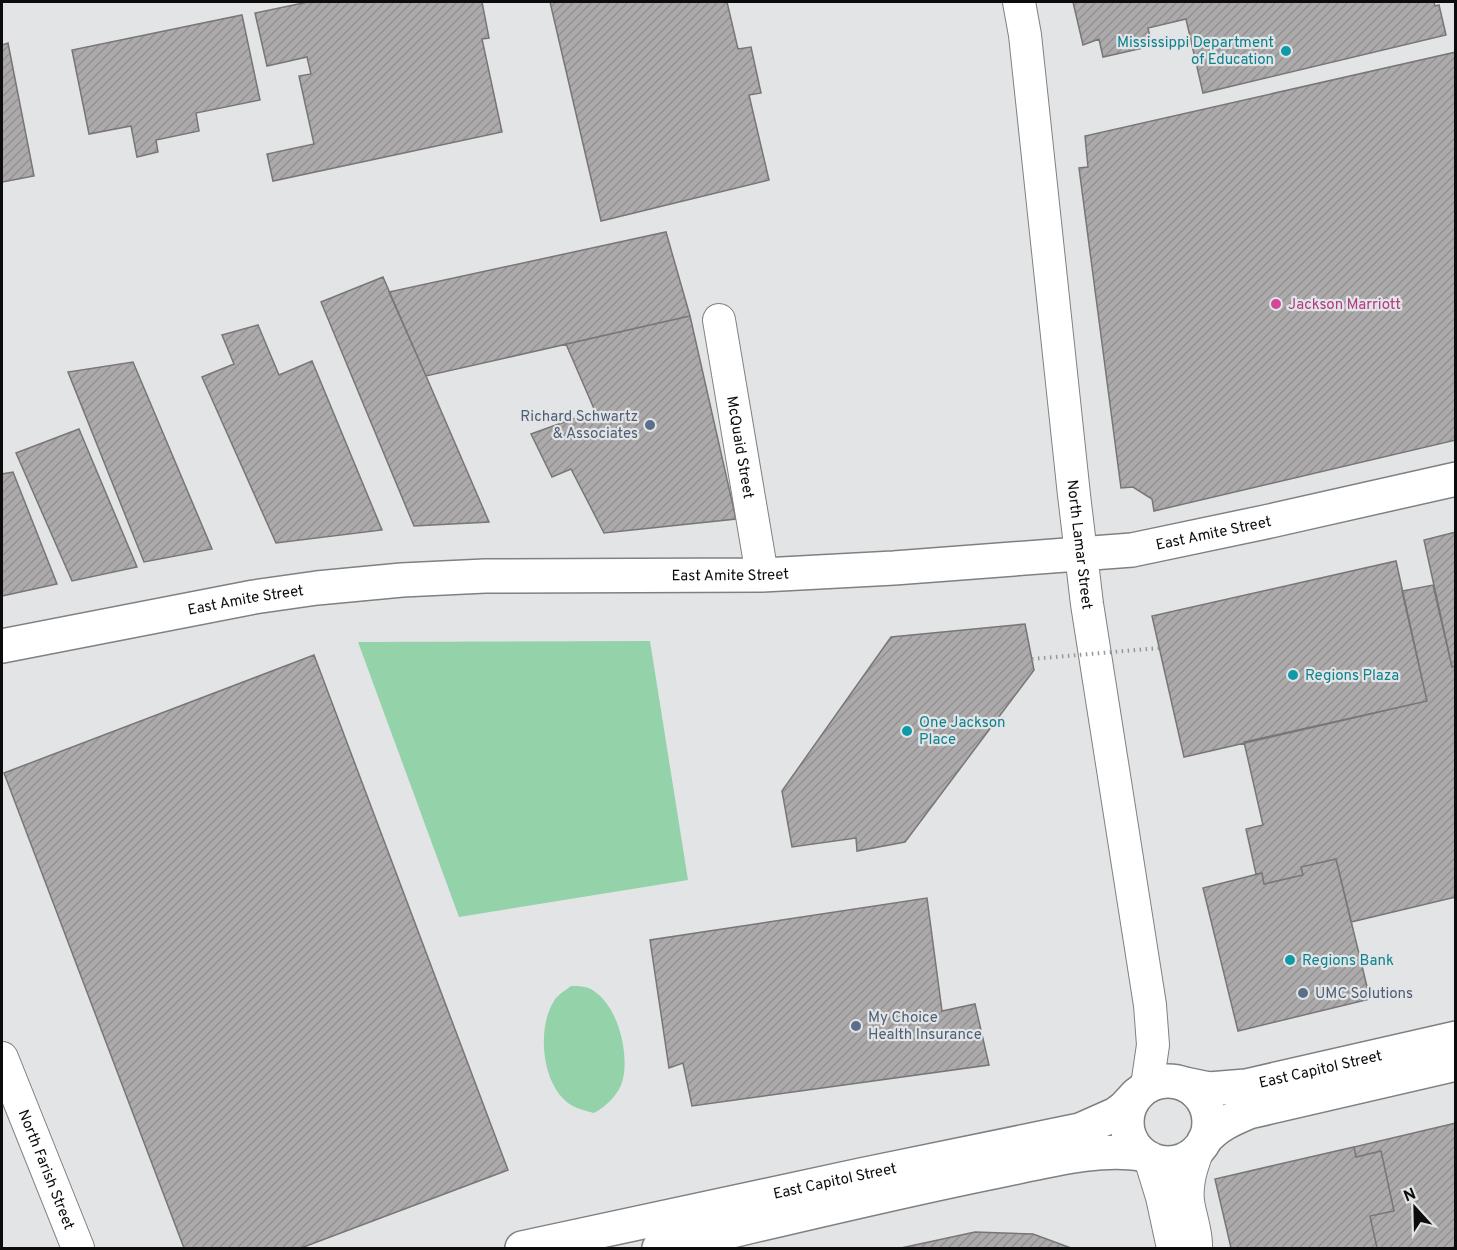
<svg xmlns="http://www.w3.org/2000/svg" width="1457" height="1250" font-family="Overpass,sans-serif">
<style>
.green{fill:#94d2a9}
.building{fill:url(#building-hatch);stroke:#787677;stroke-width:1.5}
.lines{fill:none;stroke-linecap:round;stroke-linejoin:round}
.minor-casing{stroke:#7f8082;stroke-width:34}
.major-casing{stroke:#7f8082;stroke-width:36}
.minor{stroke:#fff;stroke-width:32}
.major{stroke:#fff;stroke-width:33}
.path-bridge{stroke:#979799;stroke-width:4;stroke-dasharray:1.5 4.5;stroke-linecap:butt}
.culture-dot{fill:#0f9aa8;stroke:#e3e4e6;stroke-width:2}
.hotel-dot{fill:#d1479c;stroke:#e3e4e6;stroke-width:2}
.service-dot{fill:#5c6f8a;stroke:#e3e4e6;stroke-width:2}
.labels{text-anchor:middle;stroke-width:4.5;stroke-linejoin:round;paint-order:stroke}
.culture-label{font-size:15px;fill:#0d838f;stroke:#e3e4e6;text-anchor:start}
.hotel-label{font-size:15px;fill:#b23c85;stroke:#e3e4e6;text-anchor:start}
.service-label{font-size:15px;fill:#4e5e75;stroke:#e3e4e6;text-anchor:start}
.street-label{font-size:15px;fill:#0c0c0d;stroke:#e3e4e6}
</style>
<defs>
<pattern id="building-hatch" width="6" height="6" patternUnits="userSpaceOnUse" patternTransform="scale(1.5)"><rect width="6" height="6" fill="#acaaab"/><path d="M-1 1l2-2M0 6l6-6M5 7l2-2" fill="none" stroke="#939192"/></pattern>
</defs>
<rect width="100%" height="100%" fill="#e3e4e6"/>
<path class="green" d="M650,641L688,880L459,917L358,642Z
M571,986C579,986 587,986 594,991C618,1007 629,1052 623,1079C620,1093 606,1107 594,1113C586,1111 578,1109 571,1105C542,1087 536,1029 554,1001C557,995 566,990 571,986Z"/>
<path class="building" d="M308,2H482L489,38L482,39L502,132L273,181L267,154L314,144L299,76L311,74L307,57L267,66L255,13Z
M550,2H727L738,49L751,47L761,93L749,95L769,180L601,221Z
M1073,2H1434L1435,6L1439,5L1446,35L1203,93L1186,19L1148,28L1152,46L1103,57L1099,39L1083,45Z
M242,15L260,100L196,113L199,131L156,140L158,152L137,157L131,126L89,134L72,50Z
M8,43L34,176L2,182V45Z
M1456,52V440L1154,511L1152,499L1133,487L1121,488L1079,168L1088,167L1085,136Z
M666,232L690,316L426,376L389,292Z
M383,277L426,376L489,522L414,526L321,302Z
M690,316L736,519L604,533L571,469L552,477L531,434L595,411L566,344Z
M258,325L279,375L312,361L382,530L276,543L202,377L234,364L222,335Z
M133,362L212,549L144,562L68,372Z
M79,429L137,567L72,581L16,453Z
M13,472L57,584L2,596V474Z
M1456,532V666L1452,667L1424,540Z
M1396,561L1427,701L1184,757L1152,616Z
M1433,585L1452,667L1456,666V897L1351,922L1336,859L1301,867L1303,875L1264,884L1262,873L1256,874L1246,829L1263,825L1244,742L1427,701L1402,591Z
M1025,624L1034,670L905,842L857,851L856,838L792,847L782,791L891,637Z
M314,655L508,1170L301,1248H184L4,773Z
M1336,859L1370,999L1238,1031L1203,888L1262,873L1264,884L1303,875L1301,867Z
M927,898L942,1011L975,1004L989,1065L692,1106L683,1063L669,1068L650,940Z
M1456,1123V1248H1377L1370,1216L1394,1211L1381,1151L1356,1157L1354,1147Z
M1354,1147L1356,1157L1381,1151L1394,1211L1370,1216L1377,1248H1231L1215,1179Z
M975,1232L1033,1234L1071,1248H901Z"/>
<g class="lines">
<defs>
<g id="minor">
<path id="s1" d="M1019,2L1025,35L1074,495L1087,604L1150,1005L1153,1045L1147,1086"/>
<path id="s2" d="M719,320L762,575"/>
<path id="s3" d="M2,1058L78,1248"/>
<path d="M1150,1158L1162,1197L1173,1248"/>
<path d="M1196,1248C1197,1232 1190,1217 1188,1201C1186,1182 1192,1166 1198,1149"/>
</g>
<g id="major">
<path id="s4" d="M2,646L254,597L317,588L402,580L485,576L762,575L894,568L1132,550L1270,521L1456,479"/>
<circle cx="1168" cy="1122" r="41"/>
<path id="s5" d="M1185,1084L1209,1089L1246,1086L1456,1038"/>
<path d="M1204,1141C1216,1126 1232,1119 1249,1112L1456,1064"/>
<path id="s6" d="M522,1248L861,1175L1080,1130L1116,1114L1124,1108L1137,1094"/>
<path d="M659,1248C771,1222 884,1194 998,1171C1045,1162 1094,1147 1142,1154"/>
</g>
</defs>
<use href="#minor" class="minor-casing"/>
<use href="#major" class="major-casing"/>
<use href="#minor" class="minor"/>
<use href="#major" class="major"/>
<path class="path-bridge" d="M1032,659L1159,648"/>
</g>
<g class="culture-dot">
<circle cx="1286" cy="51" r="6"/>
<circle cx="1293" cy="675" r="6"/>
<circle cx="907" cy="731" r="6"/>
<circle cx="1290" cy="960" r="6"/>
</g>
<circle class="hotel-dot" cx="1276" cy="304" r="6"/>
<g class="service-dot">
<circle cx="650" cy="425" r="6"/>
<circle cx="1303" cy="993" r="6"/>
<circle cx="856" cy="1026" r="6"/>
</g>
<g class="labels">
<g class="culture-label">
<text x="1274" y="47" text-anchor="end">Mississippi Department<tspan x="1274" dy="17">of Education</tspan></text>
<text x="1305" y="680">Regions Plaza</text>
<text x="919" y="727">One Jackson<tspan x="919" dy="17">Place</tspan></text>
<text x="1302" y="965">Regions Bank</text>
</g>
<g class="hotel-label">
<text x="1288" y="309">Jackson Marriott</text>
</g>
<g class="service-label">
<text x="638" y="421" text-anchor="end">Richard Schwartz<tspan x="638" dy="17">&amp; Associates</tspan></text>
<text x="1315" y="998">UMC Solutions</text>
<text x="868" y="1022">My Choice<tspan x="868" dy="17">Health Insurance</tspan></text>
</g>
<g class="street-label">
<text dy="5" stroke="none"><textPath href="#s2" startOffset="129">McQuaid Street</textPath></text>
<text dy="5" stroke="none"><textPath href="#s4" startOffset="1220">East Amite Street</textPath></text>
<text dy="5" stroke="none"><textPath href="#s1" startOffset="546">North Lamar Street</textPath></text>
<text dy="5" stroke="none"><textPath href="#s4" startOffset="734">East Amite Street</textPath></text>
<text dy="5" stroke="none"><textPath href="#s4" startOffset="248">East Amite Street</textPath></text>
<text dy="5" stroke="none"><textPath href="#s5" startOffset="138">East Capitol Street</textPath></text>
<text dy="5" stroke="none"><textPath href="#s3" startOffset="120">North Farish Street</textPath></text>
<text dy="5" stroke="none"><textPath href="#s6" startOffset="320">East Capitol Street</textPath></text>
</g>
</g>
<rect width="1457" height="1250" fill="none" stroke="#0c0c0d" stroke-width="6"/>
<g transform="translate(1415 1208) rotate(338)" stroke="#e3e4e6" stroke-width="4.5" paint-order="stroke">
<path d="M0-4.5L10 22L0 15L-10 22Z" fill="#0c0c0d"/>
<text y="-9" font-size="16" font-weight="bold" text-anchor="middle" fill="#0c0c0d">N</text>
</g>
</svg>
